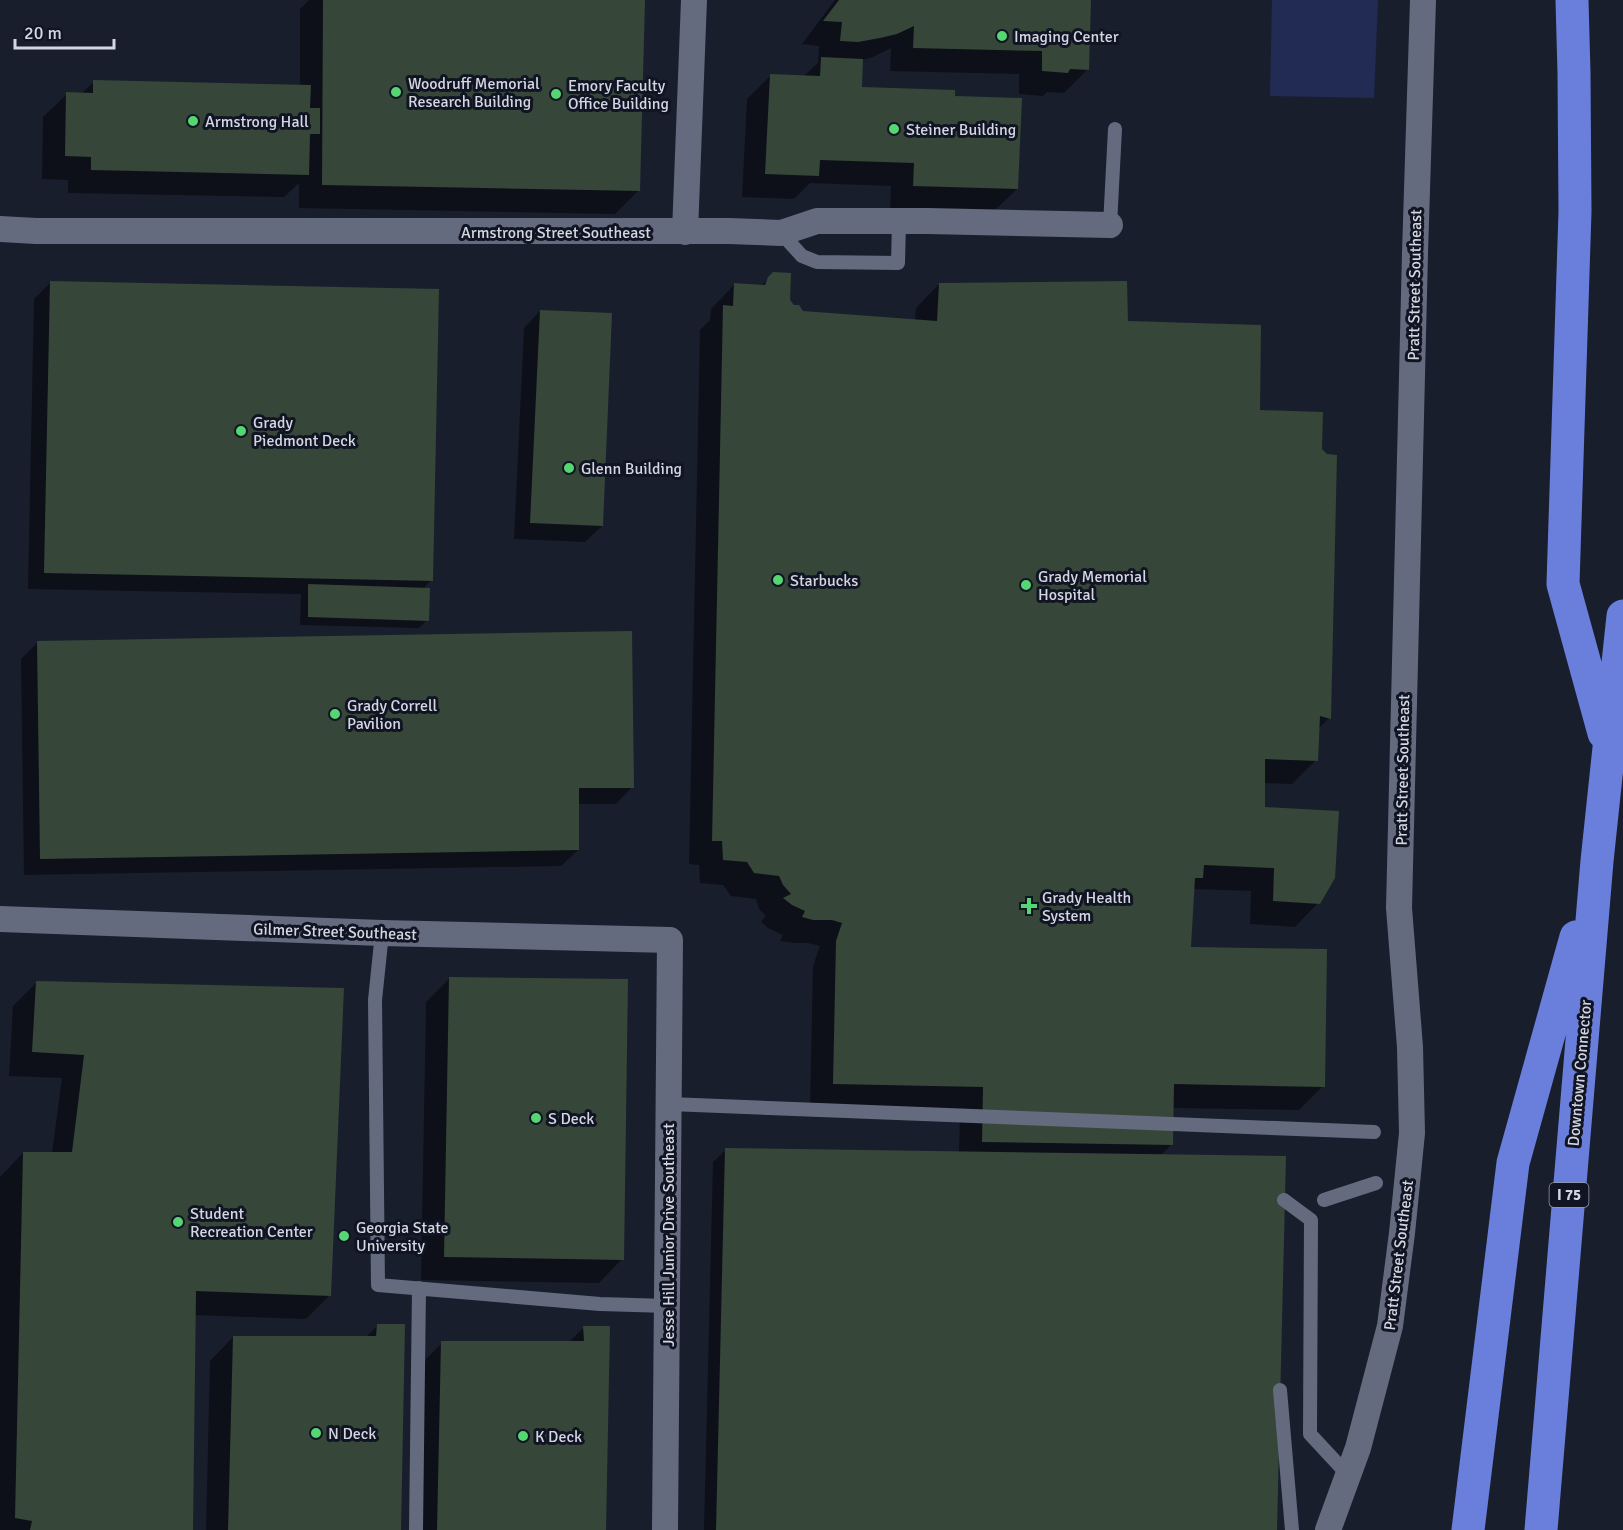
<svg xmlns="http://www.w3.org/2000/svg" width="1623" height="1530" font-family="Signika,sans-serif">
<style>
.green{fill:#222b54}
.shadow{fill:#0007}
.building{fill:#364638}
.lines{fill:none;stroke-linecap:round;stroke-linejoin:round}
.service{stroke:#656b7e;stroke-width:14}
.minor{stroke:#656b7e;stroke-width:26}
.motorway{stroke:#6a7fdc;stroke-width:33}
.poi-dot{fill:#54d672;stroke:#101423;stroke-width:2}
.labels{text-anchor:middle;stroke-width:6;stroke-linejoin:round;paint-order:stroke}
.shield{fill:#101423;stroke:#999ca9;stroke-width:1.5}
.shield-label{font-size:15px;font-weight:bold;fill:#d4d7e2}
.poi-label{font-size:16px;fill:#d4d7e2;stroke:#101423;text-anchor:start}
.street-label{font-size:16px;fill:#d4d7e2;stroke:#101423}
</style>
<rect width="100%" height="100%" fill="#191e2d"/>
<path class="green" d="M1272,0H1378L1374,98L1270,96Z"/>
<path class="shadow" d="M309,0H644L639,190L615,214L299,208V183L284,197L68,193V180L42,179L43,117L67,94H81L94,82L300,86V9Z
M835,0H1089L1088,69L1064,93L1047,92L1043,96L1019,94V74L890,71L891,48L873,57L862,60L860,88L953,97L1017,189L993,212L890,208L891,186L810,183L794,199L742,197L747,99L770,76L803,77L818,63L819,46L802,44Z
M769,278L788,300L802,312L915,321L916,308L939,284L1126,323L1258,411L1321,449L1329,718L1317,730L1316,760L1292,784L1263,783V808L1318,903L1295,927L1250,924L1251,891L1193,889L1190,948L1323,1086L1299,1110L1172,1108L1171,1145L1160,1156L1276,1530H704L713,1162L726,1150L959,1153L960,1110L810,1107L813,966L820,946L808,943H795L780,941L783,935L768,928L761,922L766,916L759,909L756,899L731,896L723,885L700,883L699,865L689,864L700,330L710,320L711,309L734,285L761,286Z
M50,283L431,580L423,589L427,620L419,628L300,625L301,594L28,589L34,299Z
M540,311L602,526L585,542L514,539L524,328Z
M37,643L632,787L616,804H577L578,850L561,866L24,875L21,659Z
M449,979L622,1259L599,1283L421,1280L426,1002Z
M36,983L330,1295L306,1319L194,1315L191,1530H0V1177L23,1153H52L62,1078L9,1076L13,1006Z
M378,1325L399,1530H206L210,1361L233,1337H366Z
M584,1327L604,1530H414L418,1367L442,1343H568Z"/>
<path class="building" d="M323,0H645L640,191L322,185Z
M839,0H1091L1089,70L1070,69L1068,73L1042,71V51L913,48L914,26L897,34L880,38L858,42L840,41L842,22L823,21Z
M821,57L863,59L862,87L955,90V96L1022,98L1018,189L913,186L914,163L820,160L819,176L765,174L770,74L820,76Z
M93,80L311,85L310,108H320V134H310L309,175L91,170V157L65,156L66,92L93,93Z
M773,272L791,273L790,300L794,305H799L803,311L937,321L939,283L1127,281L1128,321L1261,325L1260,410L1323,412L1322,449L1327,454L1337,455L1331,719L1320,716L1318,761L1265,759V807L1339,811L1335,878L1320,904L1273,901L1274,868L1204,865L1203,878H1195L1191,947L1327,949L1325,1087L1174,1084L1173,1145L982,1142L983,1087L833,1084L836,941L842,923L832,920H813L802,917L805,911L792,905L783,898L791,894L783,885L779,876L754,873L747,862L723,860L722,841H712L723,305L733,306L734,283L765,285L768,277Z
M50,281L439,289L433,581L44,573Z
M540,310L612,313L603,526L530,523Z
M308,584L430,588L429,621L308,617Z
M632,631L634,788H579V850L40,859L37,641Z
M449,977L628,979L624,1260L444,1257Z
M36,981L344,988L331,1296L196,1291L193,1530H30L32,1521L15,1518L23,1152H72L84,1055L32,1052Z
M725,1148L1286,1156L1277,1530H716Z
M377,1324H405L401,1530H228L233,1336H376Z
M583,1326H610L606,1530H437L441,1341H584Z"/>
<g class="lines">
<path class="service" d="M1110,225L1115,129
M781,233L802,256L817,262L898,263L899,222
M382,933L375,1000L378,1285L600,1304L668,1306
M669,1104L1374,1132
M1284,1200L1311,1220L1310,1434L1348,1475
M1324,1200L1376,1183
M1280,1390L1292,1530
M416,1530L419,1288"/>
<path class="minor" d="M0,229L36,231H729L781,233L817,221H928L1110,225
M685,232L694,0
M0,919L382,933L670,940L665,1530
M1328,1530L1358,1448L1390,1326L1402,1233L1412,1133L1410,1047L1399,908L1415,253L1423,0"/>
<path class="motorway" d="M1572,0L1574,73L1575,211L1563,584L1604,733
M1468,1530L1513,1163L1576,937
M1541,1530L1597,861L1623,616"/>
</g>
<g class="poi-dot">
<circle cx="1002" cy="36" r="6"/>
<circle cx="396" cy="92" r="6"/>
<circle cx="556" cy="94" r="6"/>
<circle cx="193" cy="121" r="6"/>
<circle cx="894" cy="129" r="6"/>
<circle cx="241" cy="431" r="6"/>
<circle cx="569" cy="468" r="6"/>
<circle cx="778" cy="580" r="6"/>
<circle cx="1026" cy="585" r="6"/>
<circle cx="335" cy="714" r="6"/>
<path d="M1026 897h6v6h6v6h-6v6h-6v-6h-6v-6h6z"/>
<circle cx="536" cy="1118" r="6"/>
<circle cx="178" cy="1222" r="6"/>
<circle cx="344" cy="1236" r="6"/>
<circle cx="316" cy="1433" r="6"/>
<circle cx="523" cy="1436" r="6"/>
</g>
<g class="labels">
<rect class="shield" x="1549.5" y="1183" width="39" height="24" rx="4.5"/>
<g class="shield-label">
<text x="1569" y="1200">I 75</text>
</g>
<g class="poi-label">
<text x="1014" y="42">Imaging Center</text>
<text x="408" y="89">Woodruff Memorial<tspan x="408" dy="18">Research Building</tspan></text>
<text x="568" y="91">Emory Faculty<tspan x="568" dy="18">Office Building</tspan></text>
<text x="205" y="127">Armstrong Hall</text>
<text x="906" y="135">Steiner Building</text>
<text x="253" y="428">Grady<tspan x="253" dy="18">Piedmont Deck</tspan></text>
<text x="581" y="474">Glenn Building</text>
<text x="1038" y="582">Grady Memorial<tspan x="1038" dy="18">Hospital</tspan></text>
<text x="790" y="586">Starbucks</text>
<text x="347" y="711">Grady Correll<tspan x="347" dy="18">Pavilion</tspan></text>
<text x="1042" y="903">Grady Health<tspan x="1042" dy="18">System</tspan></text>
<text x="548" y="1124">S Deck</text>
<text x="190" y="1219">Student<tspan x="190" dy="18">Recreation Center</tspan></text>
<text x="356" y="1233">Georgia State<tspan x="356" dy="18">University</tspan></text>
<text x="328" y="1439">N Deck</text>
<text x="535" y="1442">K Deck</text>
</g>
<g class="street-label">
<text x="556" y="238">Armstrong Street Southeast</text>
<text transform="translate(1414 285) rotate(-89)" y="6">Pratt Street Southeast</text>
<text transform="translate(1402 770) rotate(-89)" y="6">Pratt Street Southeast</text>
<text transform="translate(335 931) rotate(2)" y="6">Gilmer Street Southeast</text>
<text transform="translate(1579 1073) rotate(-85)" y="6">Downtown Connector</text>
<text transform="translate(668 1235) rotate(-90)" y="6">Jesse Hill Junior Drive Southeast</text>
<text transform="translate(1398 1255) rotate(-83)" y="6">Pratt Street Southeast</text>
</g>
</g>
<path d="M15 39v9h99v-9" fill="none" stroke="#d4d7e2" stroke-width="3"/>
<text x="24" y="39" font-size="18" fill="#d4d7e2" stroke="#101423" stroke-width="4.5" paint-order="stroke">20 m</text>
</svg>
